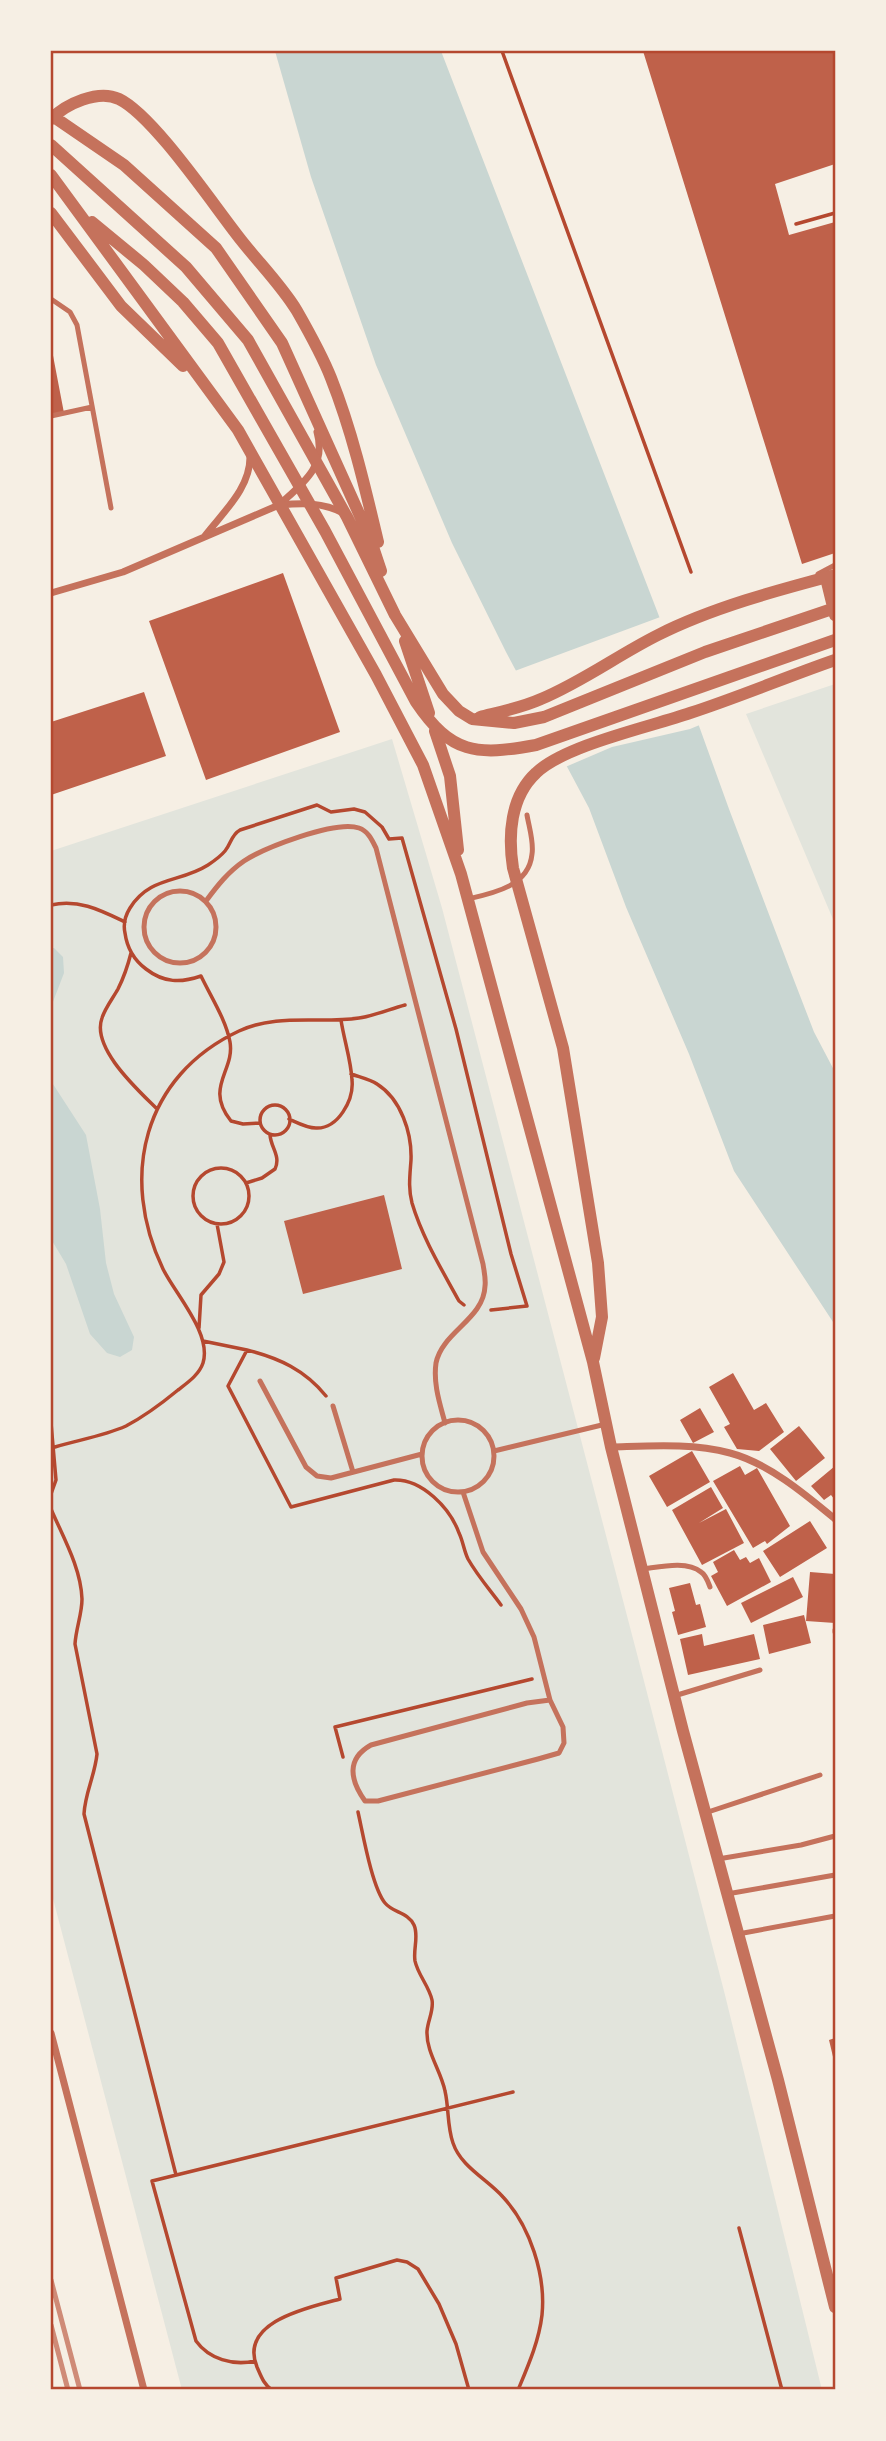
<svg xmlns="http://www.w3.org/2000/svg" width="886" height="2441" font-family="'Source Sans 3',sans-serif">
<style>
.green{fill:#e2e4dc}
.water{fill:#c9d6d2}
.pier{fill:#f6efe4}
.building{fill:#bf614a}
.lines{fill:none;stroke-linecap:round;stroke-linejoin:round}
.path{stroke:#b5482f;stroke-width:3.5}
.service{stroke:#c5725c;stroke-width:5}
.minor{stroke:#c5725c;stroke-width:7}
.tertiary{stroke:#c5725c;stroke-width:12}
.rail{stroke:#cf8b77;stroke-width:5}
.neatline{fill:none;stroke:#b5482f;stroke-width:2.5}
</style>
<rect width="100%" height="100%" fill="#f6efe4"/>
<path class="green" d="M835,684V924L746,714Z
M392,739L442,908L637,1654L725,1995L822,2390H182L51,1891V851Z"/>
<path class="water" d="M275,51H441L664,629L729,809L792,975L814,1032L835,1072V1325L734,1171L689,1054L626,907L589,808L506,652L452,543L376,365L311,177Z
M51,948H54L63,957L64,973L51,1007Z
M51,1081L86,1135L100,1209L106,1263L114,1294L134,1337L132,1350L120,1357L107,1353L90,1334L66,1264L51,1239Z"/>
<path class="pier" d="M663,616L702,724L690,729L612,747L563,768L512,672Z"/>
<path class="building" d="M643,51H835V164L775,184L789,235L835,222V553L802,564Z
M51,345L64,413L51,415Z
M283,573L340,732L206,780L149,621Z
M144,692L166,756L51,795V722Z
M384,1195L402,1269L303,1294L284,1221Z
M733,1373L754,1410L766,1403L784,1432L759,1451L737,1449L724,1427L730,1424L709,1387Z
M700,1408L714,1432L693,1443L680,1420Z
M799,1426L825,1458L796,1481L770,1449Z
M692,1451L710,1482L667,1507L649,1476Z
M740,1466L745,1475L757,1468L790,1526L767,1544L765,1541L753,1548L713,1481Z
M835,1466V1500L831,1495L824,1500L811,1486Z
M711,1487L723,1508L699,1523L726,1509L744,1543L702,1565L672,1510Z
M810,1521L827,1548L780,1577L763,1551Z
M734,1550L740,1560L746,1557L750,1563L759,1558L771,1582L727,1606L711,1576L718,1572L713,1562Z
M810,1572L835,1574V1623L806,1621Z
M793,1577L803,1597L751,1623L741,1603Z
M690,1583L696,1605L700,1604L706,1627L678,1635L672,1612L675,1611L669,1588Z
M804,1615L811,1643L769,1654L763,1625Z
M702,1634L704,1646L754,1634L760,1659L688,1675L680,1639Z
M835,2038V2061H834L829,2040Z"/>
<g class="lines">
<path class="path" d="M502,51L691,572
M796,224L835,213
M51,905C79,899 100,910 125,922
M131,953C128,965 124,977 118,989C113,998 105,1008 102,1018C91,1048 138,1090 157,1109
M351,1074C359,1077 370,1079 377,1084C401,1099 412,1133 411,1160C410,1175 408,1188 412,1203C422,1237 442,1270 459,1301L464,1305
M260 1120a15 15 0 1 1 30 0a15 15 0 1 1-30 0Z
M289,1119C298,1123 307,1128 316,1128C338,1129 354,1100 352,1080C351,1060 344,1040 341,1020
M260,1123L243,1124L231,1121C204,1087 235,1071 230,1042C226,1020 211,997 201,976C181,983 164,983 146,969C134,960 127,948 125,933C123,924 125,916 130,908C150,876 180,883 208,865C214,861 220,857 225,851C231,844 231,835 240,830L317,805L331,812L354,809L365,812L382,827L389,839L402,838L456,1029L511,1254L527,1306L491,1310
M193 1196a28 28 0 1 1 56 0a28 28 0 1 1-56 0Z
M246,1183L262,1178L275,1169C281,1156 271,1148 270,1135
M199,1328L201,1295L219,1274L224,1262L217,1224
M203,1341L247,1350L228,1386L291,1507L394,1480C422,1479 450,1508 459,1533C463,1541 464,1551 468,1559C477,1575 490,1590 501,1605
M247,1350C279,1358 305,1370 326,1396
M51,1423L56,1480L51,1494
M55,1447C78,1440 104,1436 126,1426C145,1416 161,1404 178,1390C187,1383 199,1375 203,1363C212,1334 176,1295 163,1269C119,1177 143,1076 239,1031C277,1013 319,1024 359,1018C374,1016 390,1009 405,1005
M51,1509C63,1537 81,1568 82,1599C82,1614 76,1628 75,1644L97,1754C95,1775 85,1793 84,1814L176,2175
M343,1757L335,1727L532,1679
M358,1812C363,1834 372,1887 385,1903C393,1913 408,1912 414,1925C419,1936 413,1949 415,1961C418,1975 429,1986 432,2000C434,2010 428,2020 427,2031C426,2052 441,2071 445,2091C449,2108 447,2126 453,2143C461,2167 487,2179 503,2197C530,2226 546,2275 542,2315C539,2341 528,2366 518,2390
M739,2228L782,2390
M255,2361C233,2366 209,2359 196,2341L152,2181L513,2092
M272,2390C264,2385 261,2376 257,2367C238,2321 311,2307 340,2299L336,2278L397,2260L407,2262L418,2269L439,2304L456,2344L469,2390"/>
<path class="service" d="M51,299L70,312L77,325L111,508
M51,416L92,407
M818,574L835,565
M144 927a36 36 0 1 1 72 0a36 36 0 1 1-72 0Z
M468,899C494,893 529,886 532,854C534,842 529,827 527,815
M206,901C217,886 228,872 244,861C264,848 335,820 359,828C368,831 372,840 376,848L483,1264C484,1271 486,1279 485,1286C484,1319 442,1332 436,1363C433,1384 440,1404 445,1423
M260,1381L306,1467L317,1476L331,1478L422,1454
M333,1406L353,1472
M422 1456a36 36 0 1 1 72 0a36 36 0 1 1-72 0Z
M494,1451L606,1424
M463,1492L483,1552L521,1609L534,1637L550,1700L563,1727L564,1743L559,1753L538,1759L378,1801H365C350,1780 346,1759 371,1745L527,1703L550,1700
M643,1569C659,1567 687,1560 701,1572C706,1575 708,1582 710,1587
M835,1630V1632
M674,1696L760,1670
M705,1813L820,1775
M718,1859L801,1845L835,1836
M727,1894L835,1875
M738,1934L835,1916"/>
<path class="minor" d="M279,505C302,484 327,467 317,432
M204,537C223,512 251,488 250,455
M51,593L123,572L279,505C302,503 323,502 343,513
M611,1447C651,1446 692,1443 730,1453C768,1463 805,1494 835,1519
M51,2033L144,2390"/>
<path class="tertiary" d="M51,115L124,165L216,248L282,343L370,538L381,571
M51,119C66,104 98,89 119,99C154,116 214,206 241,240C259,263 282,286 297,311C309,332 322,355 331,378C352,431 365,487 378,542
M51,145L186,267L248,340L347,517L395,615L443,694L459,711L472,719L514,723L544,717L705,652L835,608
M51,175L238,430L376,675L423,765L461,874L593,1362L611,1447L683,1731L778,2080L835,2307
M51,213L121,306L183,366
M92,222L144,265L183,302L218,343L325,531L416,702C451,754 476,756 536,745L835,640
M826,578L835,615
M405,641L429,713
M480,717C500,712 521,708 541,699C582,682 618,655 658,635C711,608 778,590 835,575
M435,731L450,776L458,850
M594,1358L602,1317L598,1263L563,1048L513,868C508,836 510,797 536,773C565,745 650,727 690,713C739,697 786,677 835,660"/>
<path class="rail" d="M51,2280L80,2390
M51,2325L68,2390"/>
</g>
<rect width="886" height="2441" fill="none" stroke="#f6efe4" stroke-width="105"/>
<rect x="52" y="52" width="782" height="2336" class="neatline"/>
</svg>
